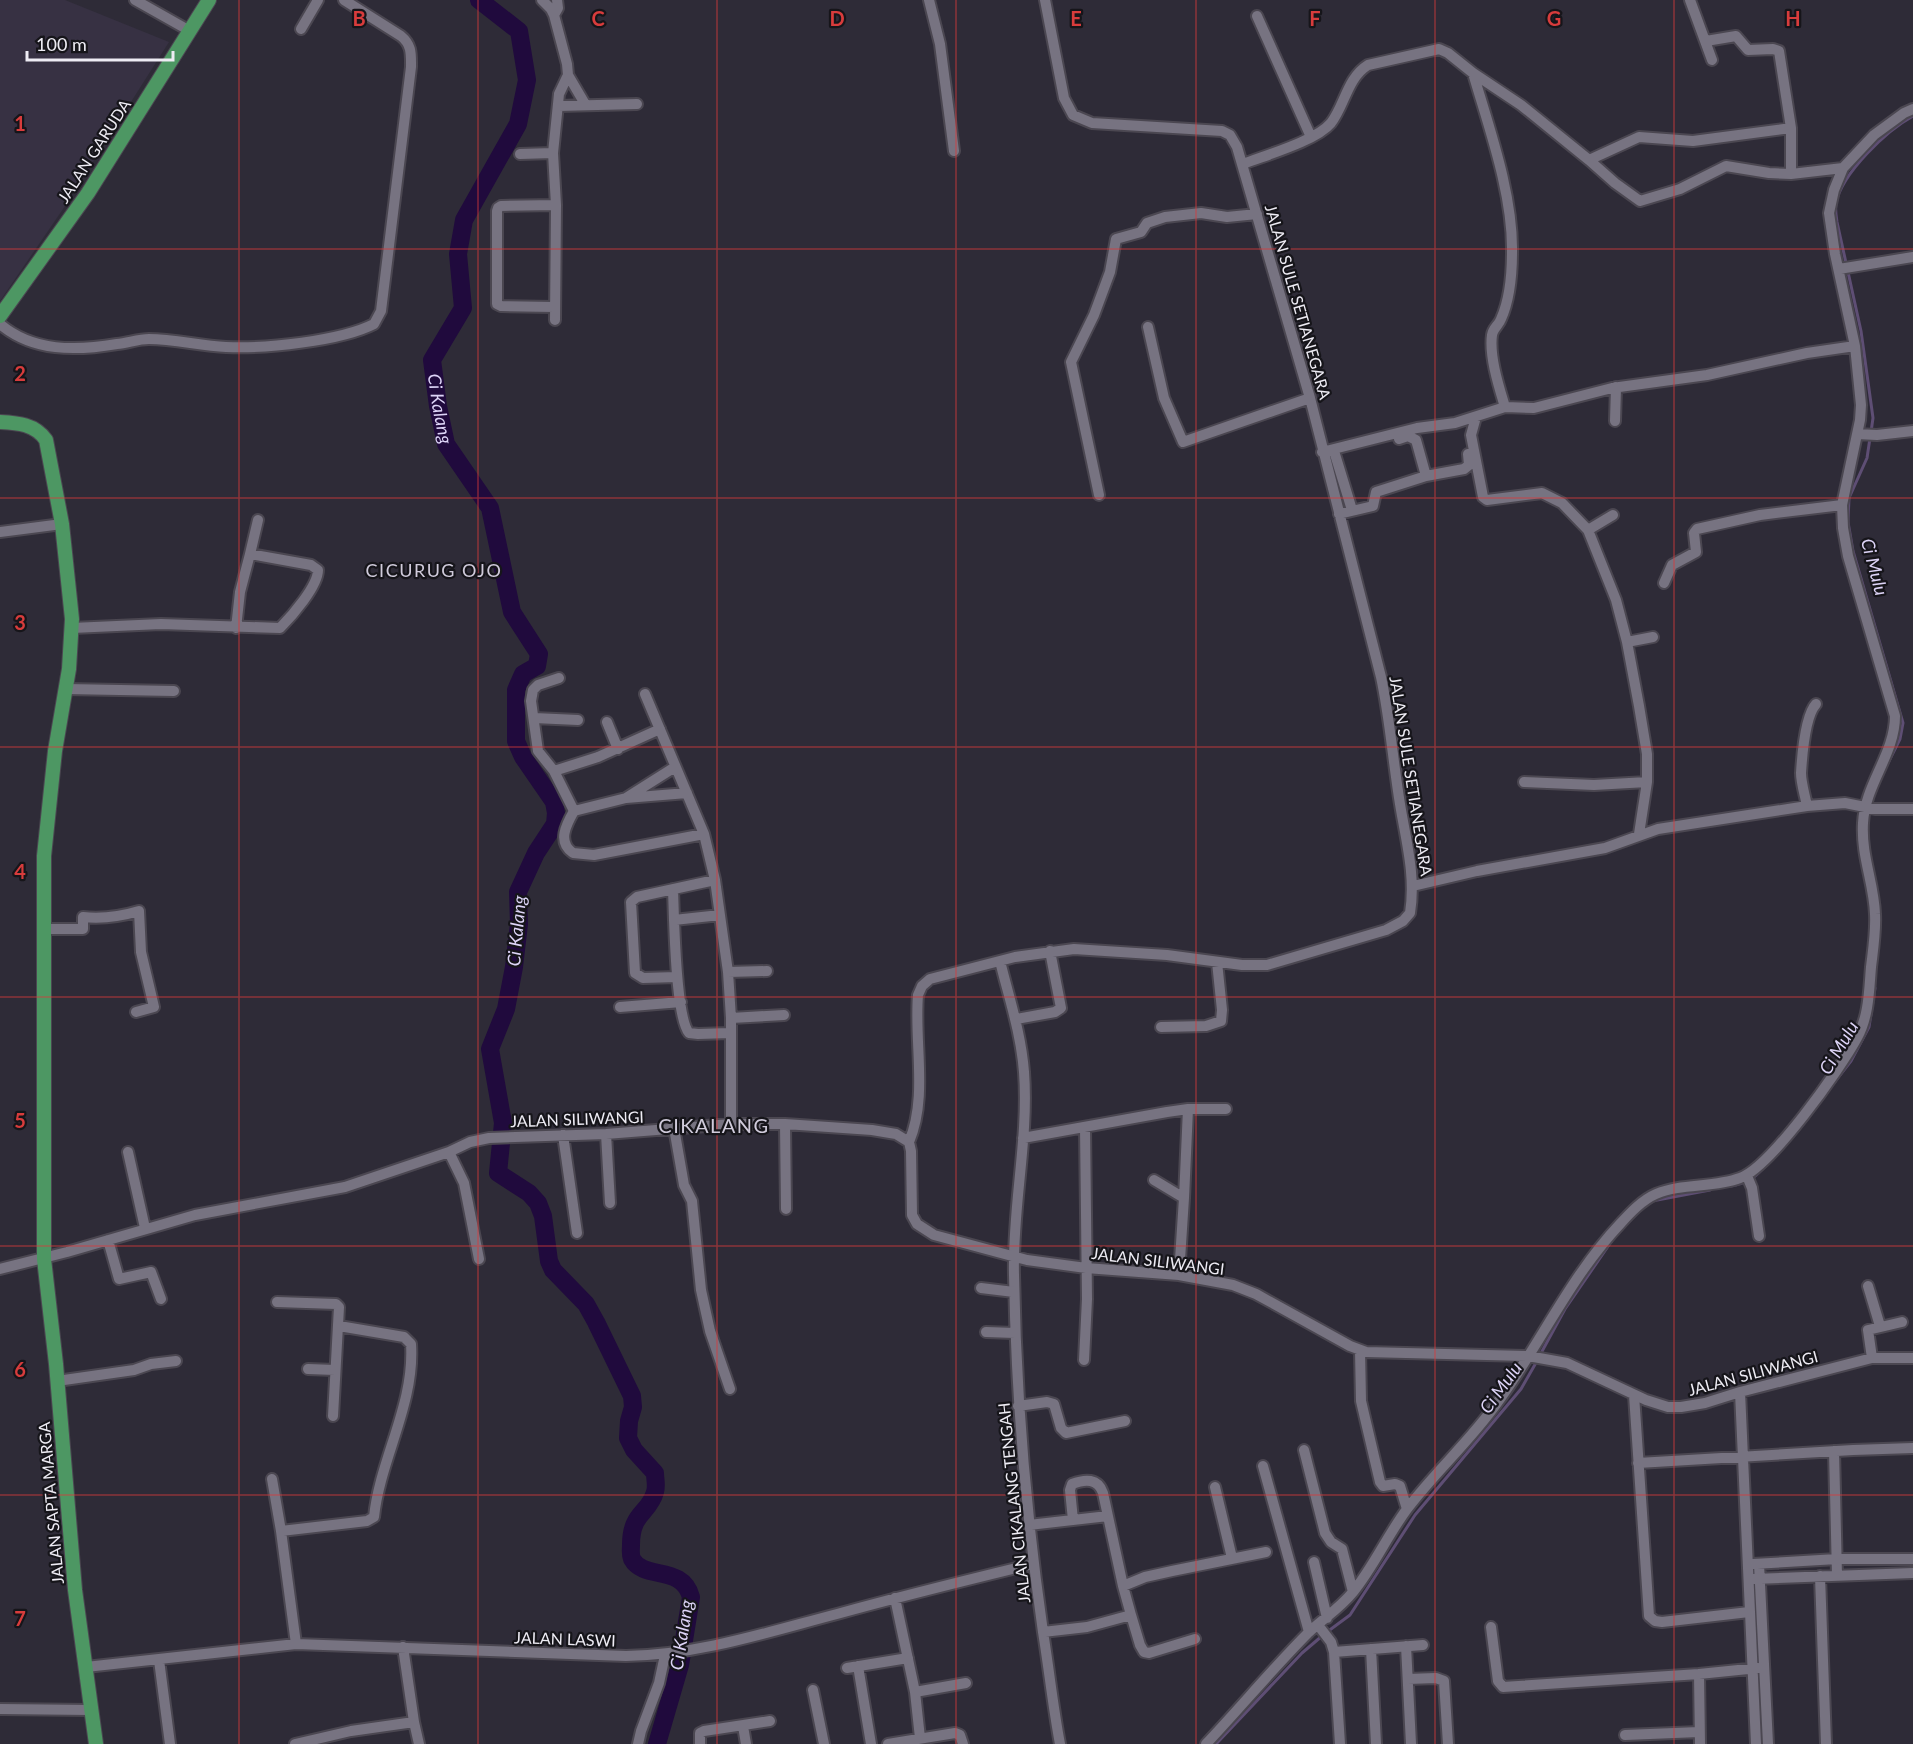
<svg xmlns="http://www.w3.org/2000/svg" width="1913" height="1744" font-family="Lato,sans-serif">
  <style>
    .built { fill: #373143 }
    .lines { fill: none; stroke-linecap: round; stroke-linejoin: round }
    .stream { stroke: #5e4e74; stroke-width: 3 }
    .river { stroke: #200a3d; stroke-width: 18 }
    .minor-casing { stroke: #4b4751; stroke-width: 14 }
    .major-casing { stroke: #4b4751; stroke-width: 16 }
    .minor { stroke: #777381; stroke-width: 10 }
    .major { stroke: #4d9763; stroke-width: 14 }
    .grid { fill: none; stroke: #d83c3c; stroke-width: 1.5; stroke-opacity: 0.55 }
    .labels { text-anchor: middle; stroke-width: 4.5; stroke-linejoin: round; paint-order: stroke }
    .street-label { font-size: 16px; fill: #eeecf4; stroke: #16151a }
    .water-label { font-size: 18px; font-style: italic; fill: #ddd4f7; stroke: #16151a }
    .neighbourhood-label { font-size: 18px; letter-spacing: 1.5px; fill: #d0cbdb; stroke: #16151a }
    .quarter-label { font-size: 20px; letter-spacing: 1.5px; fill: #d0cbdb; stroke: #16151a }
    .grid-label { font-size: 20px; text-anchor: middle; font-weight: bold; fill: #d83c3c; stroke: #16151a; stroke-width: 4.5; stroke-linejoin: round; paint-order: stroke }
  </style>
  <rect width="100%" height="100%" fill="#2e2b37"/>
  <path class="built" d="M0,0H65L169,42L63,209L0,301Z"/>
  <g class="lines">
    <path class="stream" d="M1871,432L1873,418L1861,331L1837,222C1836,216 1835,209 1836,203C1842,173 1887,130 1913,116
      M1870,438L1867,458L1849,498L1848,522L1853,551L1903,723L1900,739L1887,765
      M1833,1084L1851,1061L1869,1027L1875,988
      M1731,1186C1746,1183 1754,1179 1763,1168
      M1652,1201L1710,1190
      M1540,1355L1565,1309L1611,1242
      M1327,1632L1350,1615L1415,1515L1521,1389L1537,1361
      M1216,1744L1302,1653L1322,1636"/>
    <path class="river" id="s1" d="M479,0L519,31L527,80L518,124L464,220L458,254L463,308L432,360L438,406L446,444L490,508L512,612L539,654L537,666L523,674L516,690V741L523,757L554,802L556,813L555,824L536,853L518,892L519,924L514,967L506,1009L490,1049L503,1123L498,1173L529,1193L538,1203L543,1216L549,1261L553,1270L586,1304L596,1322L632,1396L633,1407L629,1421L628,1438L634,1450L655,1473C655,1479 657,1486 655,1492C649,1514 631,1512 631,1545C631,1550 630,1554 632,1559C644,1581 682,1564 691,1597L680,1665L657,1744"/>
    <g class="minor-casing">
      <path id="minor" d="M135,0L190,31
        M542,0L551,9L554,15L567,64L568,75L559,94L553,153L556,205L555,320
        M929,0L940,44L954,151
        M1690,0L1712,60
        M554,15L558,8L557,0
        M1257,16L1311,137
        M301,29L318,0
        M1706,41L1736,36L1748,50L1773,49L1779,51L1791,128V174
        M1473,73C1489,128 1513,194 1512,252C1512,274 1510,299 1501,319C1499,325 1493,328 1492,335C1489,356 1499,387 1505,407L1534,408L1612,388L1707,375L1807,353L1855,346
        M568,75L585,104
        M558,106L637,104
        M520,154L553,153
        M1589,160L1639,137L1693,141L1791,128
        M1243,164C1266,155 1316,141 1331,123C1345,105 1347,78 1368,65L1439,49L1448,53L1473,73L1521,105L1589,160L1615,183L1640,201L1680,189L1726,166L1769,173L1791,174L1843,168
        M1839,269L1913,257
        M554,307L501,306L497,304V211L498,208L501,206L556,205
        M0,324C33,352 76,351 117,344C128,343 138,339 149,339C175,339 200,346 226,347C264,349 341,341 374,324L381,311L411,67C411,54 412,45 401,36L344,0
        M1148,327L1164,398L1183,442L1310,398
        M1476,417L1471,435L1483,497L1487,500L1542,493L1562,503L1588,530L1616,600L1627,642L1639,706L1647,754V782L1639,834
        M1615,421L1616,387
        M1857,434L1877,435L1913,431
        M1399,439L1408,436L1416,440L1426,476
        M1334,451L1352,510
        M1322,452L1417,428L1455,423L1505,407
        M1099,495L1071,362L1094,315L1110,272L1116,239L1141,232L1147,223L1165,217L1201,213L1227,217L1257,214
        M1339,514L1373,506L1376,492L1426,476L1464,469L1469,465L1468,454
        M1588,530L1613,515
        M0,532L62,524
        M1664,583L1672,565L1696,552L1694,533L1697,529L1760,515L1842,505
        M72,628L161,624L280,628C292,616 318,586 318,570L311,565L250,554L258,520
        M236,628L240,592L250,554
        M1627,642L1653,637
        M66,689L174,691
        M645,694L704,834L715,880L728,972L731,1018V1124
        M534,718L578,720
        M607,722L618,749
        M660,729L598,757L554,771L574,811C566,825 557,842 573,853L594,855L704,834
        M554,771L538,751L531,701L533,690L538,685L559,678
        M1524,782L1594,785L1647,782
        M626,798L675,767
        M1807,806C1805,795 1801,783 1801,773C1802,757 1805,716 1816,704
        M574,811L626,798L687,793
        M1413,886L1477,871L1605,848L1658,829L1807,806L1845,803L1875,809H1913
        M673,889L674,920
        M720,915L674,920C675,942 677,1018 689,1033L698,1034L730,1033
        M44,929H83V917C103,919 119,917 139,911L141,952L154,1007L136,1012
        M1000,961C1009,998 1021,1033 1024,1072C1029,1139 1012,1208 1014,1275C1016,1395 1026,1514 1043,1632C1049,1669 1053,1707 1060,1744
        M728,972L767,971
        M677,977L643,978L635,973L631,902L637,897L715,880
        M620,1007L681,1002
        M731,1018L784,1015
        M1016,1019L1055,1012L1061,1008L1050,951
        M1161,1027L1206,1026L1221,1021L1222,1010L1217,962
        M785,1124L786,1209
        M674,1128L684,1185L692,1201L701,1290L710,1331L730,1389
        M606,1134L610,1203
        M563,1135L577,1233
        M1023,1138L1167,1112L1188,1109H1226
        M909,1142C928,1097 914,1043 918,995L922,986L930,979L1015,957L1074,949L1167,955L1242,965H1267L1386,930L1403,921L1410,913C1416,876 1406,841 1400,804C1393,762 1390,719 1381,677L1310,398L1237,147L1230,135L1222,131L1092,123L1073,115L1064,98L1045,0
        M128,1152L145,1228
        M449,1152L464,1183L479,1259
        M1747,1176L1752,1188L1759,1236
        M1154,1180L1184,1198L1179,1275
        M1184,1198L1188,1109
        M108,1240L119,1279L151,1272L161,1299
        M0,1269L67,1252L195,1215L345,1187L449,1152L470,1142L489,1138L606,1134L731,1124H785L872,1130L896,1134L909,1142L911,1151L912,1215L917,1224L934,1235L1027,1260L1086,1268L1179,1275L1233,1285L1256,1294L1350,1346L1366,1352L1528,1356L1567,1363L1646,1400L1668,1407H1681L1705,1403L1740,1392L1872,1358H1913
        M1868,1286L1880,1326
        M981,1288L1014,1292
        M277,1302L336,1304L339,1307L333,1416
        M986,1332L1015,1333
        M1360,1350L1361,1401L1380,1482L1383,1486L1395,1484L1400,1486L1407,1509
        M1872,1358L1868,1330L1902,1322
        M1084,1360L1087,1299L1085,1127
        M308,1369L335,1370
        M57,1381L134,1370L151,1364L176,1361
        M1740,1392L1756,1744
        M1634,1395L1649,1616L1655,1621L1662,1622L1749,1612
        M1018,1406L1047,1402L1054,1404L1061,1428L1066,1433L1125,1421
        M1304,1450L1325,1533L1331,1542L1342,1549L1353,1592
        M1834,1451L1837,1575
        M1638,1463L1853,1450L1913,1448
        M1263,1466L1309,1632
        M272,1479L281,1531L296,1644
        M1215,1487L1232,1558
        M1073,1520L1070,1490L1072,1484C1085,1479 1098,1478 1103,1493L1123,1586
        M1029,1525L1108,1516
        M281,1531L367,1521L374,1517C380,1459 415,1404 411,1344L404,1337L339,1326
        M1314,1562L1327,1618
        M1753,1564L1837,1559H1913
        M1759,1564L1768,1744
        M1820,1576L1826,1744
        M1754,1579L1913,1573
        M895,1598L915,1692L920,1738
        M1131,1615L1140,1645L1144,1652L1149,1653L1195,1639
        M1318,1625L1331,1642L1334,1652L1423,1645
        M1491,1627L1498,1681L1503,1687L1699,1674
        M1043,1632L1087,1627L1131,1615L1123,1586L1145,1577L1172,1571L1266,1552
        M1406,1646L1411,1744
        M403,1647L414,1722L419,1744
        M1371,1649L1376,1744
        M1334,1652L1340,1744
        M159,1660L170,1744
        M858,1666L871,1744
        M86,1667L296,1644L626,1656C698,1655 768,1632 837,1614C902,1596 967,1580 1033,1564
        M847,1668L908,1658
        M1408,1679L1436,1678L1444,1681L1448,1744
        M813,1690L824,1744
        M915,1692L966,1683
        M0,1709L91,1710
        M743,1726L746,1744
        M1625,1735L1699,1732
        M295,1744L351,1731L414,1722
        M638,1744L641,1731L659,1683L665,1655
        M700,1744V1733L704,1731L770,1721
        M888,1744L955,1733L960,1735L963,1744
        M1206,1744C1241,1707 1273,1668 1309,1632C1324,1618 1340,1608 1353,1592C1374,1566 1387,1536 1407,1509C1435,1472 1470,1441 1497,1403C1540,1345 1570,1277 1620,1224C1630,1213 1642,1200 1656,1194C1682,1183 1713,1188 1740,1178C1770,1168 1841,1068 1857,1038C1869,1016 1869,991 1871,967C1873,950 1876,932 1875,914C1874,883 1861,856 1863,823C1865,784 1895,754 1895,716L1848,556L1843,528L1842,505L1860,420L1861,405L1855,346L1835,254L1829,213L1834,190L1843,168L1874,135L1904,113L1913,109
        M1700,1744L1699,1674L1758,1668"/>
    </g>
    <g class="major-casing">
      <path id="major" d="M0,316L88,193L209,0
        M0,422C18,423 35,424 46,440L62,524L72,619L69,669L55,751L44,856V1259L56,1364L75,1590L96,1744"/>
    </g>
    <use href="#minor" class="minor"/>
    <use href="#major" class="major"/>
  </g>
  <path class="grid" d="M239,0V1744M478,0V1744M717,0V1744M956,0V1744M1196,0V1744M1435,0V1744M1674,0V1744M0,249H1913M0,498H1913M0,747H1913M0,997H1913M0,1246H1913M0,1495H1913"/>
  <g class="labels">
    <g class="street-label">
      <text transform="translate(94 151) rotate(-57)" y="6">JALAN GARUDA</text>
      <text transform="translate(1298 302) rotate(74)" y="6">JALAN SULE SETIANEGARA</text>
      <text transform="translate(1411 776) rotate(81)" y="6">JALAN SULE SETIANEGARA</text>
      <text transform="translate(577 1119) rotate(-2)" y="6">JALAN SILIWANGI</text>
      <text transform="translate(1158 1261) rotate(7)" y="6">JALAN SILIWANGI</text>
      <text transform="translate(1753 1373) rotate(-15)" y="6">JALAN SILIWANGI</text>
      <text transform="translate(51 1503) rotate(-95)" y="6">JALAN SAPTA MARGA</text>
      <text transform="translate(1014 1503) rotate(-96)" y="6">JALAN CIKALANG TENGAH</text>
      <text transform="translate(565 1639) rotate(2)" y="6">JALAN LASWI</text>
    </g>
    <g class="water-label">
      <text dy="6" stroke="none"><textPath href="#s1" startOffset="454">Ci Kalang</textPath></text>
      <text transform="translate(1874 567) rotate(75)" y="6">Ci Mulu</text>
      <text transform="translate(517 931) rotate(-85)" y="6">Ci Kalang</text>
      <text transform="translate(1839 1048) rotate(-59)" y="6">Ci Mulu</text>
      <text transform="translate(1501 1388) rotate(-54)" y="6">Ci Mulu</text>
      <text transform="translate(682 1635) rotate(-81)" y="6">Ci Kalang</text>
    </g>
    <g class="neighbourhood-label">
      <text x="434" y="577">CICURUG OJO</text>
    </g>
    <g class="quarter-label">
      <text x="714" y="1133">CIKALANG</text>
    </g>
  </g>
  <g class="grid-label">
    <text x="359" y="26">B</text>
    <text x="598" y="26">C</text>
    <text x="837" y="26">D</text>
    <text x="1076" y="26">E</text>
    <text x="1315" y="26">F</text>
    <text x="1554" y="26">G</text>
    <text x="1793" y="26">H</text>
    <text x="20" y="131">1</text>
    <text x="20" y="381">2</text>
    <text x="20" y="630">3</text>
    <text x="20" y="879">4</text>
    <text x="20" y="1128">5</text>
    <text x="20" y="1377">6</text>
    <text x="20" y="1626">7</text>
  </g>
  <path d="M27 51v9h146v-9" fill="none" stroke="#eeecf4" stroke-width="3"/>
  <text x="36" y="51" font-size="18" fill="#eeecf4" stroke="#16151a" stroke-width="4.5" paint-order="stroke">100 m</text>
</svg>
